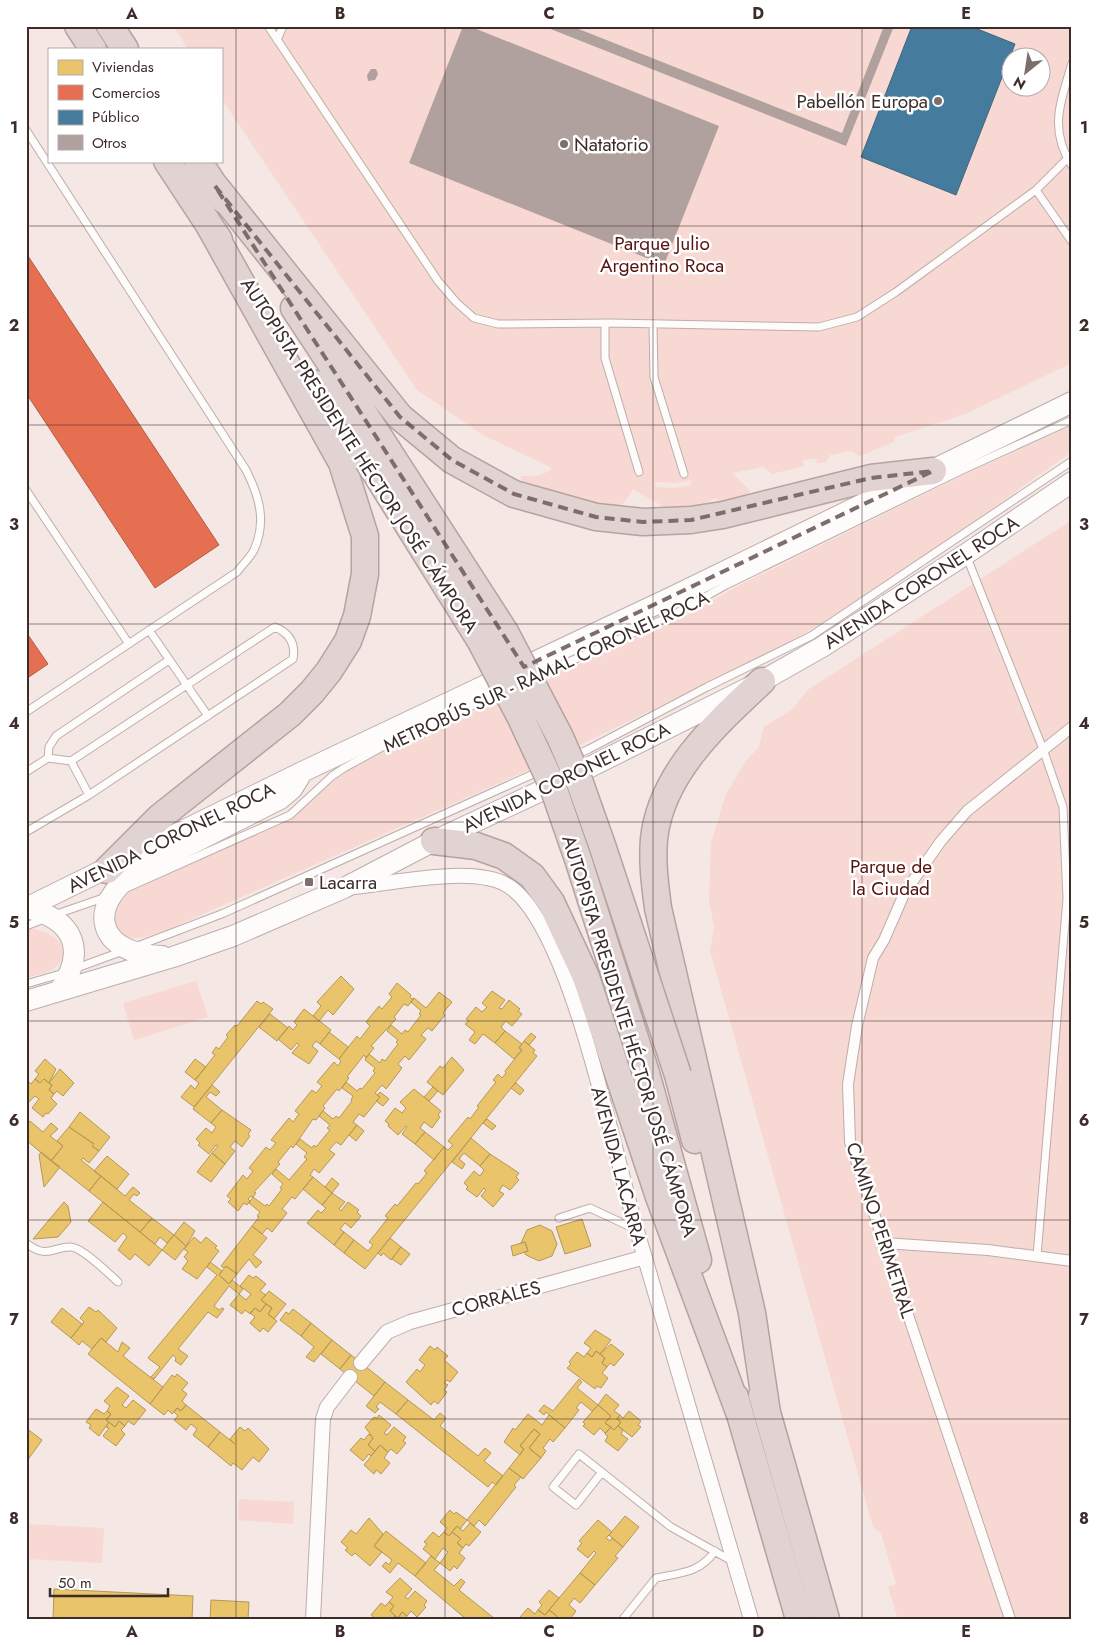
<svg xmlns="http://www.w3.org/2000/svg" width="1098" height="1645" font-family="Jost,sans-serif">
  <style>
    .green { fill: #f8d8d2; fill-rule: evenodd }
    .homes { fill: #e9c46a; stroke: #b59757 }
    .shops { fill: #e76f51; stroke: #b45b46 }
    .public { fill: #457b9d; stroke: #42647b }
    .building { fill: #b1a19e }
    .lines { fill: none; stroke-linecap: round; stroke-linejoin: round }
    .service-casing { stroke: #bbaeac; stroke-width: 9 }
    .pedestrian-casing { stroke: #bbaeac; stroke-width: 12 }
    .minor-casing { stroke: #bbaeac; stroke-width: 16 }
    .secondary-casing { stroke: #bbaeac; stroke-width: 22 }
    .motorway-casing { stroke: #b6a29f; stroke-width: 29 }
    .service { stroke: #fefbfb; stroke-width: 7 }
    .pedestrian { stroke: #fefbfb; stroke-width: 10 }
    .minor { stroke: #fefbfb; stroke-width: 14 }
    .secondary { stroke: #fefbfb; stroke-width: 20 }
    .motorway { stroke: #e1d3d1; stroke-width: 26 }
    .motorway-bridge-casing { stroke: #b6a29f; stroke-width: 29; stroke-linecap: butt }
    .motorway-bridge { stroke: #e1d3d1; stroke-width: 26 }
    .marked { fill: none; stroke: #7d6e6c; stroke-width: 4; stroke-dasharray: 10 6; stroke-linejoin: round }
    .grid { fill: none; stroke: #3c2d2b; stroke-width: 1; stroke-opacity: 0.55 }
    .poi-dot { fill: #7d6e6c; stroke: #fff; stroke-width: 2 }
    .labels { text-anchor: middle; stroke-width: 5; stroke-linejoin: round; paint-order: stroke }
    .poi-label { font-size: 19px; fill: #3c2d2b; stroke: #fff; text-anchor: start }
    .park-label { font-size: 19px; fill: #56120f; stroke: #fff }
    .street-label { font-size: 19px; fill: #3c2d2b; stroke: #fff }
    .neatline { fill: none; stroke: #3c2d2b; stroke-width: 2 }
    .grid-label { font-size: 16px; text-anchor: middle; font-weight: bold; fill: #3c2d2b }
  </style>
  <rect width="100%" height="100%" fill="#f5e7e4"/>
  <path class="green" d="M173,26H1072V363L965,414L895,437L894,442L860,456L851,451L830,455L826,462L816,463L817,458L803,460L804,466L772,474L763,467L732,473L750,490L746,502L727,508L716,498L706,503L696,514L678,515L633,489L625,502L610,511L526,490L520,476C530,476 544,477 552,468L483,435L417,390L221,98V49H188ZM1010,58H1040V88H1010ZM691,480L690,485L675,488L657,487L654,482L677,483Z
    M1072,425V452C974,520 878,593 774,651L524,772L167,930C149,936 135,942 116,935L109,899L300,805L346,772L403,742L684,617L736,587L957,478Z
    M1072,520V1619H898L888,1587L896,1584L881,1533L873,1527L710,951L714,927L709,900L711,843L726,794L746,761L759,747L764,727L791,710L809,689Z
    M30,928C51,932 80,948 53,969C46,974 34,975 26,978V930Z
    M196,981L208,1017L134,1040L123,1003Z
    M239,1499L294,1502L293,1524L238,1520Z
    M26,1524L104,1528L102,1563L26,1559Z"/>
  <path class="homes" d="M341,976L354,989L333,1015L328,1010L319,1021L313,1016L321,1006L317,1002Z
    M397,983L411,995L410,997L412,999L414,998L408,1006L404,1004L394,1017L396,1019L371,1046L374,1048L369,1054L366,1058L364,1055L347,1077L349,1078L346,1082L339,1091L337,1089L323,1106L325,1108L316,1120L313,1119L293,1148L291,1146L278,1162L280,1164L254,1192L256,1193L253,1197L251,1196L248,1199L250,1201L247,1205L244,1203L238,1211L228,1202L231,1199L227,1196L243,1175L247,1179L253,1171L249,1168L266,1147L270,1150L276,1143L271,1140L289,1118L293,1122L299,1114L295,1111L312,1090L316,1093L322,1086L317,1082L334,1062L338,1066L341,1061L339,1059L357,1036L360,1039L370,1026L366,1022L379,1006L382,1009L392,997L389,994Z
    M492,991L505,1000L499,1008L502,1009L509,1000L520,1009L518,1011L522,1014L512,1026L506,1021L501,1027L505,1031L495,1043L483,1034L475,1044L469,1040L475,1032L465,1024L469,1021L466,1019L476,1007L482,1012L487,1007L482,1003Z
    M439,992L452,1002L443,1013L445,1015L432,1031L428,1028L421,1035L426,1039L409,1060L405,1056L398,1064L402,1068L386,1089L382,1085L375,1093L380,1097L364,1117L359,1114L353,1122L357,1125L341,1145L336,1142L329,1150L335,1154L319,1173L314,1169L310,1175L313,1177L295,1199L292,1197L282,1209L287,1213L272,1232L267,1228L262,1234L252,1226L259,1217L257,1216L260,1212L249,1203L253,1197L265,1206L267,1204L269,1206L282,1189L280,1188L283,1184L272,1174L276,1169L289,1180L307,1159L304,1157L307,1153L296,1144L300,1139L312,1148L314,1145L316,1147L330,1130L327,1128L330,1125L319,1116L323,1111L333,1119L336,1116L339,1118L352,1101L351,1100L353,1096L342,1088L346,1082L357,1091L360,1088L362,1089L375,1073L373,1071L375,1068L365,1060L366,1058L369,1054L380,1063L382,1059L385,1061L398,1044L396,1042L398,1040L387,1031L391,1025L402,1034L405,1030L408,1032L421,1015L419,1014L421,1011L411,1002L414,998L426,1008Z
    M257,1001L261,1004L263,1002L273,1009L194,1107L181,1097L191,1085L195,1089L199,1083L195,1080L215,1055L212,1053L216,1047L219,1049L228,1037L226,1035L235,1025L237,1026Z
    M304,1009L331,1030L320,1044L316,1041L312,1046L318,1051L309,1064L292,1053L299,1045L297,1043L291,1050L278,1039L289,1026L293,1030L297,1025L294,1022Z
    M270,1014L288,1028L277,1041L259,1027Z
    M505,1031L522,1044L519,1048L522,1050L514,1059L495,1043Z
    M329,1032L348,1047L339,1059L320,1044Z
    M531,1033L536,1037L529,1045L524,1041Z
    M524,1041L535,1050L533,1053L537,1056L365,1269L344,1253L354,1240L368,1251L373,1245L369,1242L388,1218L385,1216L395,1204L397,1206L416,1183L418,1184L427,1173L424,1171L444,1147L448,1150L453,1145L448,1141L468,1117L470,1119L479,1107L477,1106L496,1082L493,1080L498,1074L502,1078L506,1073L505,1071L522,1050L519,1048Z
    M452,1057L464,1070L443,1095L427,1082L440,1066L443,1068Z
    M45,1059L56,1069L49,1083L44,1079L40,1083L35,1079L39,1074L35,1071Z
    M195,1059L206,1067L195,1080L185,1072Z
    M60,1069L74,1083L63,1096L57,1091L54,1094L49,1090L52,1085L49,1083Z
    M26,1079L31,1084L35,1079L40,1083L44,1079L52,1085L49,1090L54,1094L51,1098L57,1104L48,1114L46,1113L43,1117L32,1108L39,1099L35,1096L26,1105Z
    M516,1083L524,1090L520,1095L511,1088Z
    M212,1085L220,1092L216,1096L210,1092L206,1097L222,1110L211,1123L193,1109Z
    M433,1087L438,1091L429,1101L424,1097Z
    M414,1089L441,1111L438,1115L440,1117L432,1128L424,1122L420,1128L425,1132L415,1144L402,1134L407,1127L406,1126L398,1135L388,1126L389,1124L385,1121L395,1108L402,1113L406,1108L400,1102Z
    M380,1092L389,1099L383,1106L376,1101L380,1097L377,1095Z
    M222,1110L251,1130L248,1134L250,1136L242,1147L235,1141L230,1147L235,1151L225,1164L212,1153L218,1146L216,1145L209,1154L198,1145L200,1143L196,1139L206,1128L212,1133L216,1127L211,1123Z
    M80,1112L110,1137L99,1151L92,1146L94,1144L69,1127Z
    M487,1119L496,1126L492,1130L483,1123Z
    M30,1121L43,1132L51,1123L58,1129L50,1136L63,1146L51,1161L26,1140V1126Z
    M357,1125L364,1131L356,1141L349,1135Z
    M69,1127L94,1144L92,1146L99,1151L89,1163L83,1158L81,1160L101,1176L89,1191L51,1161L63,1146L57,1141Z
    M425,1132L444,1147L434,1160L415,1144Z
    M471,1138L490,1154L480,1166L464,1153L459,1159L465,1164L462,1169L452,1162Z
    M41,1152L60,1167L44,1187L39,1155Z
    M212,1153L225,1164L211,1182L197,1172Z
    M490,1154L519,1173L516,1177L519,1180L510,1190L503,1185L499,1191L504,1194L493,1207L481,1196L486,1190L484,1188L477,1197L466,1189L468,1187L464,1183L474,1171L480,1176L484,1170L480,1166Z
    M107,1156L129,1174L117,1189L94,1171Z
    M101,1176L125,1196L133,1187L140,1193L137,1196L134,1194L129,1200L152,1218L140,1232L89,1191Z
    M313,1177L332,1193L322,1205L303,1189Z
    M332,1178L339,1184L332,1193L325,1187Z
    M332,1193L345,1202L339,1209L341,1211L348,1202L359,1210L357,1212L361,1216L351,1228L345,1223L340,1229L344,1232L334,1245L307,1223L318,1210L321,1213L326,1208L322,1205Z
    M64,1202L68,1206L71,1222L58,1237L33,1239Z
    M103,1202L162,1250L149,1266L135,1254L130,1260L118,1250L127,1237L123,1233L115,1242L88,1221Z
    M152,1218L174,1235L167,1243L160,1237L155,1244L140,1232Z
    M582,1219L591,1246L565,1254L556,1227Z
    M184,1222L195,1231L186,1246L174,1235Z
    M540,1225L552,1231L557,1244L552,1256L539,1261L526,1255L524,1252L528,1251L525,1242L521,1243L527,1230Z
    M252,1226L267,1238L253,1255L262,1262L256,1268L249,1259L237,1274L226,1266L224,1268L221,1266Z
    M344,1232L354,1240L344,1253L334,1245Z
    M174,1235L186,1246L175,1260L162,1250Z
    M194,1237L201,1243L206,1237L217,1246L215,1248L219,1251L197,1279L182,1269L188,1261L184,1257L188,1252L184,1249Z
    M390,1238L401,1247L391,1260L383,1253L381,1256L378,1253Z
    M525,1242L528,1251L513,1256L511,1246Z
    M401,1247L410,1254L401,1265L392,1259Z
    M210,1262L222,1271L219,1275L229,1284L232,1280L243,1289L239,1294L229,1286L214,1306L219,1310L222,1308L224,1309L217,1318L208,1312L178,1349L188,1356L181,1365L175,1361L176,1358L173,1355L154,1379L151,1377L160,1367L148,1358L217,1275L207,1267Z
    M226,1266L237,1274L229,1284L219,1275Z
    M249,1275L253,1278L256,1276L266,1284L260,1291L266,1295L261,1300L266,1304L260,1312L255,1308L250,1314L245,1310L242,1314L230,1305L239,1294L246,1300L251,1294L240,1286Z
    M269,1291L286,1304L274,1319L268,1314L272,1308L261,1300Z
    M266,1304L272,1308L268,1314L277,1321L268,1332L263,1328L260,1332L250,1323L255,1317L250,1313L255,1308L260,1312Z
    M89,1307L96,1312L98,1310L117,1328L106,1342L101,1338L92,1349L82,1341L79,1345L71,1338L84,1322L80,1318Z
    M62,1308L82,1324L71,1338L51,1322Z
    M293,1309L311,1323L301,1336L280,1320L286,1312L289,1314Z
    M311,1323L332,1340L314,1362L306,1357L314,1347L301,1336Z
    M595,1330L611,1340L600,1354L596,1351L592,1357L587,1353L591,1348L584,1343Z
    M101,1338L118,1352L122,1342L130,1348L123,1356L163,1387L150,1404L88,1354Z
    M332,1340L351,1355L340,1369L321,1354Z
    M611,1344L624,1354L614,1366L610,1363L607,1367L602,1363L605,1358L600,1354Z
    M430,1346L435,1350L437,1347L448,1356L444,1360L458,1372L450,1382L447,1380L444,1383L448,1385L444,1390L447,1392L438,1404L434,1401L431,1405L406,1382L417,1369L420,1372L425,1365L419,1360Z
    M596,1351L605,1358L602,1363L607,1367L602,1373L608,1378L601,1388L597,1386L595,1389L567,1368L571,1364L569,1362L577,1352L584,1357L587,1353L592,1357Z
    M351,1355L385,1382L374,1396L340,1369Z
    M177,1374L188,1383L182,1390L187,1394L182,1401L186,1405L181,1411L177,1408L172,1414L168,1410L164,1415L150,1404L172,1375L175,1377Z
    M579,1379L582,1382L577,1388L598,1405L592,1411L581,1402L576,1408L579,1410L565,1428L546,1412L544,1415L539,1411L544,1405L553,1411Z
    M385,1382L408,1400L396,1414L380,1402L376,1407L379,1409L375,1413L366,1406Z
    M117,1387L129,1396L122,1405L126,1408L133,1400L146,1410L134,1425L128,1421L125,1426L119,1421L115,1427L106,1420L111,1414L107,1411L110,1406L104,1401Z
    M606,1394L619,1405L614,1411L620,1415L617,1419L621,1422L614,1430L605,1423L611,1416L598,1405Z
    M408,1400L434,1420L440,1413L446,1418L440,1426L478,1456L485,1448L491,1453L484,1461L503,1476L496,1485L492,1482L488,1487L396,1414Z
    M186,1405L220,1432L208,1447L193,1435L197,1429L191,1424L186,1430L174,1420L178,1416L174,1412L177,1408L181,1411Z
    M598,1405L611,1416L605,1423L611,1427L605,1433L600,1428L594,1435L583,1426L585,1424L583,1422Z
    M96,1409L104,1414L107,1411L111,1414L106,1420L109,1422L99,1436L89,1428L91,1425L86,1422Z
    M629,1411L641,1421L638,1425L641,1427L632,1437L618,1426L621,1422L617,1419L620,1415L623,1418Z
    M528,1414L542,1425L549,1415L565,1428L553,1442L550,1439L543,1448L546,1451L541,1458L529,1448L540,1434L534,1429L520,1446L524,1449L520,1455L504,1442L513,1428L515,1430Z
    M379,1415L391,1425L384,1433L387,1435L394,1427L406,1437L403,1441L406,1443L397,1454L391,1449L388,1452L380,1445L375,1451L368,1445L373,1438L365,1427L374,1417L377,1418Z
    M119,1421L125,1426L121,1430L125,1434L116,1446L103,1436L109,1428L106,1427L109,1422L115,1427Z
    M618,1426L623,1430L621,1434L628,1439L618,1451L605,1441L608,1436L605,1434L611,1427L614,1430Z
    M240,1427L245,1431L248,1428L269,1449L259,1462L253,1457L242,1470L233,1463L231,1466L208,1447L220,1432L235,1444L230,1439Z
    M26,1428L42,1440L27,1461L26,1460Z
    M534,1429L540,1434L529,1448L541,1458L523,1479L509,1468L524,1449L520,1446Z
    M369,1434L373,1438L368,1445L375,1451L371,1456L369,1454L363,1461L350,1450L361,1438L364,1440Z
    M380,1445L388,1452L384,1458L390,1463L381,1474L376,1470L374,1474L364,1465Z
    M509,1468L521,1477L514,1485L516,1487L485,1526L479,1520L474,1526L467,1520Z
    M450,1510L454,1514L456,1512L467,1520L460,1529L457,1526L449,1536L444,1532L447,1528L440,1522Z
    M625,1516L639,1527L623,1547L609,1535Z
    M369,1518L383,1534L374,1546L382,1552L370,1566L355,1553L352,1556L345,1550L348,1548L341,1542L351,1530L356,1534Z
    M598,1520L612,1532L606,1538L610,1541L612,1538L623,1547L615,1556L618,1558L595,1585L580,1573L596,1553L594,1551L588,1558L577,1549L582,1543L579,1541Z
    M470,1523L481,1532L469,1546L466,1544L463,1548L457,1543L461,1539L452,1532L457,1526L463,1531Z
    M386,1531L426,1563L415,1576L398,1563L390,1573L382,1566L386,1562L389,1565L392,1560L374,1546Z
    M433,1532L439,1537L444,1532L449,1536L452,1532L461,1539L457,1543L463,1548L459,1553L465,1558L457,1569L454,1566L450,1571L440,1563L448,1552L443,1548L435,1559L423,1549L427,1544L424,1542Z
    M431,1556L440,1563L434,1570L454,1586L461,1579L465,1582L459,1590L495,1619H466L415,1576Z
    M580,1573L595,1585L580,1603L574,1598L569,1605L576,1611L570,1619H555L557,1616L549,1610Z
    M400,1578L412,1589L405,1597L408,1599L415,1591L427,1601L424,1605L426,1607L417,1617L411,1611L407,1616L402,1612L398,1618L390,1611L394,1606L389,1602L393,1597L386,1592Z
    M54,1589L193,1596L192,1619H53Z
    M549,1590L559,1598L545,1615L538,1610L542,1605L539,1602Z
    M211,1600L249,1602L248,1619H210Z
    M389,1602L394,1606L390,1611L395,1616L393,1619H376L371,1615L381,1603L385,1606Z
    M528,1608L535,1614L538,1610L545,1615L549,1610L557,1616L555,1619H521L520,1617Z
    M402,1612L407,1616L405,1619H393L395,1616L398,1618Z"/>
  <path class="shops" d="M26,253L219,545L155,588L26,393Z
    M26,632L48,664L26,679Z"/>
  <path class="public" d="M912,26H970L1015,44L956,195L861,157Z"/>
  <path class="building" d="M463,26H469L719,126L664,265L409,163Z
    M543,26H571L842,133L884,26H894L846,146Z
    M371,69H376L378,74L375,80L368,81L367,75Z"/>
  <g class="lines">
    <g class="service-casing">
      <path id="service" d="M268,26L438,281L456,302L474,318L498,324L612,323L819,327L857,317L896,292L1036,190L1072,154
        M277,40L283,26
        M1072,63C1061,102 1048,128 1072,166
        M26,130L246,470C259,496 267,521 254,550C250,558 242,565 237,572L26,712
        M1036,190L1072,242
        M605,323V358L639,472
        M653,324L654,377L684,474
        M26,490L129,644
        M966,555L1043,749L1063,807L1067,899L1037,1256
        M149,630L208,716
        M533,678L673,615L726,585L960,471L1072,420
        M48,758L49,747L56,736L169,660
        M71,761L89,795
        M26,772L48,758L71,761L275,627C289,633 296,643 293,659L89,795L26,832
        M129,887L290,815L332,776L344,768L397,739L503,692
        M54,915L106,897
        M26,926L44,919
        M135,947L224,913L589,749L707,687L811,636L1072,461
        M74,969L123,951
        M26,984L64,973
        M559,1218L590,1208L635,1229
        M26,1243C47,1260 54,1246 71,1247C83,1248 108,1273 118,1282
        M602,1472L576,1505L553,1487L579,1454L671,1527L732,1561
        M623,1619L656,1578C680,1573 700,1573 715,1551"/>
    </g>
    <g class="pedestrian-casing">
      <path id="pedestrian" d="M884,1243L988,1250L1072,1261
        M1010,1619L850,1142L848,1084L857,1026L873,958L884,940L905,892L941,841L967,811L1072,727"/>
    </g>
    <g class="minor-casing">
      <path id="minor" d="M354,887C394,883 478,864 510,887C572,930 614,1155 637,1231C675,1360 714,1489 751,1619
        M361,1363L387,1332L410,1322L645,1257
        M313,1619L323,1419L327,1407L350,1377"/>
    </g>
    <g class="secondary-casing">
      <path id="secondary" d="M26,908L302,772L674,596L1072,402
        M27,908C75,920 87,951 59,991
        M162,956C97,955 84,905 138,871L280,799L292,789L299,778
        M26,1001L173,957L233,936L344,888L434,841L560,782L762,681L822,647L966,554L1072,482"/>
    </g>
    <g class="motorway-casing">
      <path id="motorway" d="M78,26L93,49
        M110,26L125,49
        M167,161L219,240
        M198,161L224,200
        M215,186L400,417L452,460L514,494L596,517L643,522L691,520L723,515L871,478L933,471
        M294,308L387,449
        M316,384L368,461
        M762,681C717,723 661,773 654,839C652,863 655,885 658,908L752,1313L767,1413
        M434,841L476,846L504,856L532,876L551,902L586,977L659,1197L739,1412
        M107,870L160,817L290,714L312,692L329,671L348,641L357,616L365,574V536L342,463L209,225
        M646,1073L698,1260
        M678,1075L695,1140
        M762,1395L826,1619
        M735,1397L799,1619"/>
    </g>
    <use href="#service" class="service"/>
    <use href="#pedestrian" class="pedestrian"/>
    <use href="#minor" class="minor"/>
    <use href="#secondary" class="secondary"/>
    <use href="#motorway" class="motorway"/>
    <g class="motorway-bridge-casing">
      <path id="motorway-bridge" d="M387,449L505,632L560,737L580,783L602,845L678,1075
        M368,461L480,640L521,718L553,787L579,862L646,1073"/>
    </g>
    <use href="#motorway-bridge" class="motorway-bridge"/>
  </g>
  <path class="marked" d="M215,186L400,417L452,460L514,494L596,517L643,522L691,520L871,478L933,471L524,667Z"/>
  <path class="grid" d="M236,26V1619M445,26V1619M653,26V1619M862,26V1619M26,226H1072M26,425H1072M26,624H1072M26,822H1072M26,1021H1072M26,1220H1072M26,1419H1072"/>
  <g class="poi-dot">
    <circle cx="938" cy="101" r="5"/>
    <circle cx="564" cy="144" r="5"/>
    <rect x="304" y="877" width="10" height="10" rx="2.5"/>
  </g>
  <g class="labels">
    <g class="poi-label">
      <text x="928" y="108" text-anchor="end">Pabellón Europa</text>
      <text x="574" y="151">Natatorio</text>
      <text x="319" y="889">Lacarra</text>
    </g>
    <g class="park-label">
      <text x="662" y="250">Parque Julio<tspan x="662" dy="22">Argentino Roca</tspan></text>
      <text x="891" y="873">Parque de<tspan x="891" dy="22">la Ciudad</tspan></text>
    </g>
    <g class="street-label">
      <text transform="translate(360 455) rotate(57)" y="7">AUTOPISTA PRESIDENTE HÉCTOR JOSÉ CÁMPORA</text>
      <text transform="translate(921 582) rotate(-33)" y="7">AVENIDA CORONEL ROCA</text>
      <text transform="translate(546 671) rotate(-25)" y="7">METROBÚS SUR - RAMAL CORONEL ROCA</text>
      <text transform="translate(566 777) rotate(-26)" y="7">AVENIDA CORONEL ROCA</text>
      <text transform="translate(171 837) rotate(-26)" y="7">AVENIDA CORONEL ROCA</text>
      <text transform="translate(630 1036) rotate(73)" y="7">AUTOPISTA PRESIDENTE HÉCTOR JOSÉ CÁMPORA</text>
      <text transform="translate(619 1166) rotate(75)" y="7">AVENIDA LACARRA</text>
      <text transform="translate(881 1230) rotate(72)" y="7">CAMINO PERIMETRAL</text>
      <text transform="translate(496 1298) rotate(-15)" y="7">CORRALES</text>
    </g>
  </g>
  <rect width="1098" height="1645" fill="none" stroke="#ffffff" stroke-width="55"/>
  <rect x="48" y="48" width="175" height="115" fill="#ffffff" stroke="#b1abaa"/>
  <rect x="58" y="60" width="25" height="15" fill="#e9c46a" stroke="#b1abaa"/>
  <text x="92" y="72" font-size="15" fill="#3c2d2b">Viviendas</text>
  <rect x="58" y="85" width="25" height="15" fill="#e76f51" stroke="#b1abaa"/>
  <text x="92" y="98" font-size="15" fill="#3c2d2b">Comercios</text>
  <rect x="58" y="110" width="25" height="15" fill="#457b9d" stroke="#b1abaa"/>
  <text x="92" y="122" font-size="15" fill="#3c2d2b">Público</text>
  <rect x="58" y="135" width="25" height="15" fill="#b1a19e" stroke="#b1abaa"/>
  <text x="92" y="148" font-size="15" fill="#3c2d2b">Otros</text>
  <g transform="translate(1026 72) rotate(210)"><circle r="24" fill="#ffffff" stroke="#b1abaa"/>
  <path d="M0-4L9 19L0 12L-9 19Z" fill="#7d6e6c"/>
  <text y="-8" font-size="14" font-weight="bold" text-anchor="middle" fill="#3c2d2b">N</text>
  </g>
  <path d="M50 1588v8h118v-8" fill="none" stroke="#3c2d2b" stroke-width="2.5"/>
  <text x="58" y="1588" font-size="15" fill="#3c2d2b" stroke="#ffffff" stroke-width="4" paint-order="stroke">50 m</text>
  <rect x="28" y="28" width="1042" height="1590" class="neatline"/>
  <g class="grid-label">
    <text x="132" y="19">A</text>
    <text x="340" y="19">B</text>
    <text x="549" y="19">C</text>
    <text x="758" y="19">D</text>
    <text x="966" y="19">E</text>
    <text x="14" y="133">1</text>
    <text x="1084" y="133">1</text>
    <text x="14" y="331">2</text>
    <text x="1084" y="331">2</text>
    <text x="14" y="530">3</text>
    <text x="1084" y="530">3</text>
    <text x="14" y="729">4</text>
    <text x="1084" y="729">4</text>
    <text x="14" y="928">5</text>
    <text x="1084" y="928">5</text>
    <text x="14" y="1126">6</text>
    <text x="1084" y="1126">6</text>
    <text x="14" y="1325">7</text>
    <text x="1084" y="1325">7</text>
    <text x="14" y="1524">8</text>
    <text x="1084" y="1524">8</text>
    <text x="132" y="1637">A</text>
    <text x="340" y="1637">B</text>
    <text x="549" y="1637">C</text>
    <text x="758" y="1637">D</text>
    <text x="966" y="1637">E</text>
  </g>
</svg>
